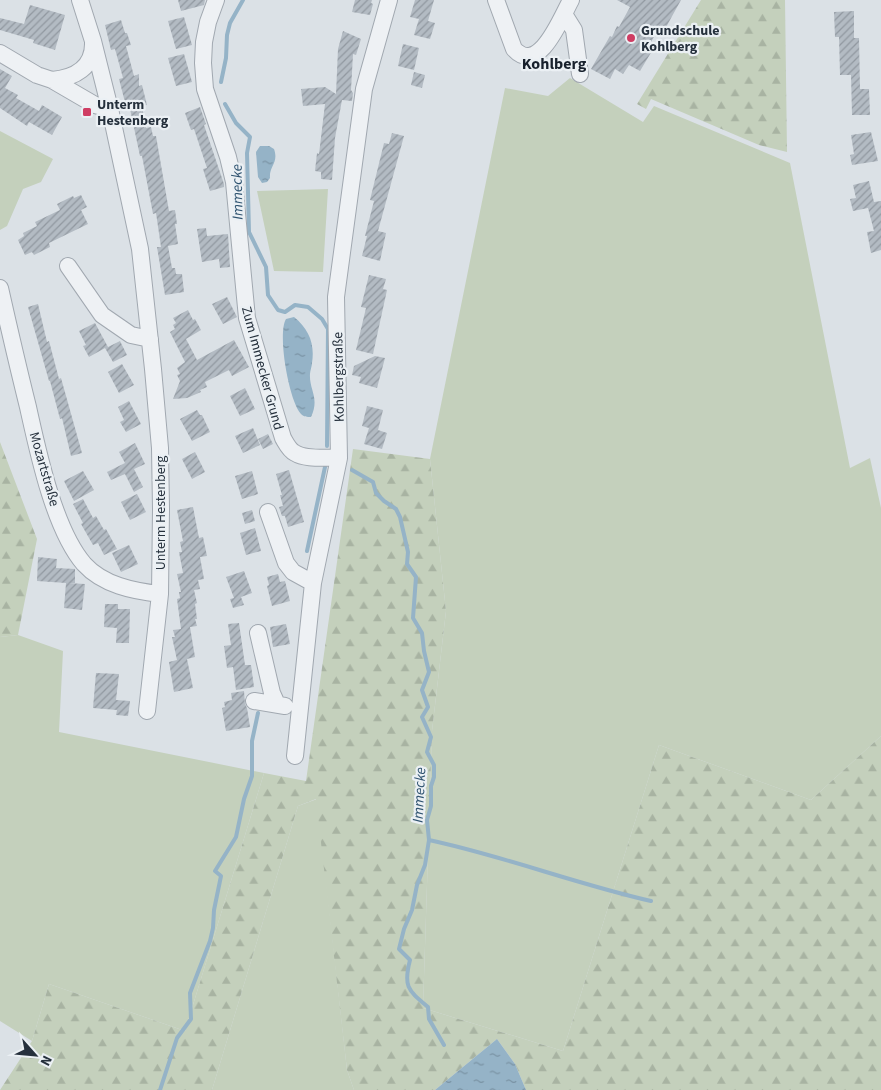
<svg xmlns="http://www.w3.org/2000/svg" width="881" height="1090" font-family="'Source Sans 3',sans-serif">
  <style>
    .green { fill: #c4d0bc }
    .forest { fill: url(#forest-firs) }
    .water { fill: url(#water-ripples) }
    .lines { fill: none; stroke-linecap: round; stroke-linejoin: round }
    .stream { stroke: #95b3c7; stroke-width: 4 }
    .building { fill: url(#building-hatch) }
    .minor-casing { stroke: #a1a8b0; stroke-width: 18 }
    .minor { stroke: #eef1f4; stroke-width: 16 }
    .poi-dot { fill: #cf3d63; stroke: #ebf0f4; stroke-width: 2 }
    .labels { text-anchor: middle; stroke-width: 4.5; stroke-linejoin: round; paint-order: stroke }
    .poi-label { font-size: 14px; font-weight: bold; fill: #25303c; stroke: #ebf0f4; text-anchor: start }
    .street-label { font-size: 14px; fill: #25303c; stroke: #ebf0f4 }
    .water-label { font-size: 15px; font-style: italic; fill: #2f5370; stroke: #ebf0f4 }
    .quarter-label { font-size: 16px; font-weight: bold; fill: #18212d; stroke: #ebf0f4 }
  </style>
  <defs>
    <pattern id="forest-firs" width="22" height="20" patternUnits="userSpaceOnUse" patternTransform="scale(1.25)"><rect width="22" height="20" fill="#c4d0bc"/><path d="M5 1l3.5 6h-7zM16 11l3.5 6h-7z" fill="#a8b3a2"/></pattern>
    <pattern id="water-ripples" width="26" height="14" patternUnits="userSpaceOnUse" patternTransform="scale(1.25)"><rect width="26" height="14" fill="#95b3c7"/><path d="M2 4q2-2 4 0t4 0M15 11q2-2 4 0t4 0" fill="none" stroke="#7992a3"/></pattern>
    <pattern id="building-hatch" width="6" height="6" patternUnits="userSpaceOnUse" patternTransform="scale(1.25)"><rect width="6" height="6" fill="#b3bbc3"/><path d="M-1 1l2-2M0 6l6-6M5 7l2-2" fill="none" stroke="#9198a0"/></pattern>
  </defs>
  <rect width="100%" height="100%" fill="#dbe1e6"/>
  <path class="green" d="M570,78L643,122L654,106L790,163L850,468L870,458L881,508V736L811,800L659,745L563,1051L423,1008L432,731L446,611L430,459L505,88L548,96Z
    M0,131L53,159L41,182L23,189L7,226L0,230Z
    M328,189L323,272L274,271L257,191Z
    M18,635L63,651L59,732L264,773L185,1031L49,984L32,1041L0,1021V637Z
    M317,799L347,1070L354,1090H212L298,806Z"/>
  <path class="forest" d="M701,0H785L787,152L759,145L651,99L646,109L637,104Z
    M0,442L37,539L18,635L0,637Z
    M353,449L430,459L446,611L432,731L423,1008L563,1051L659,745L811,800L881,736V1090H526L515,1064L497,1039L435,1090H354L347,1070L316,799L298,806L212,1090H0L32,1041L49,984L185,1031L264,773L306,781Z"/>
  <path class="water" d="M260,146H269L274,149C279,163 269,166 270,178L267,182L262,183L258,177L256,152Z
    M294,317C309,329 315,344 312,363C312,366 310,371 310,374C309,390 320,398 311,417C307,417 304,417 301,414C289,401 277,334 286,319Z
    M497,1039L515,1064L526,1090H435Z"/>
  <g class="lines">
    <path class="stream" d="M221,82L226,58L227,35L230,23L243,0
      M225,104L236,123L250,137L247,153L249,232L266,267L268,295L278,310L285,312L295,305L308,307L322,319L328,329L327,446
      M352,470L373,482L376,493L384,501L396,509L400,517L408,552L407,564L416,577L413,618L422,633L424,651L429,672L422,690L428,707L422,717L431,737L427,752L434,765V777L431,786V806L427,820L429,840L425,865L417,885L412,910L404,929L399,949L410,960C403,987 408,990 428,1007L429,1019L444,1045
      M307,551L325,467
      M429,840C504,856 576,884 651,901
      M160,1090L177,1038L191,1019L190,993L210,941L213,928L214,910L221,876L215,871L236,837L244,799L252,776V741L258,713"/>
  </g>
  <path class="building" d="M178,0H205L204,5L181,11Z
    M355,0H372L371,3L373,4L370,15L352,12Z
    M415,0H434L428,21L435,23L430,39L414,35L419,19L410,17Z
    M617,0H681L665,29L660,26L650,44L655,46L640,71L629,65L623,74L615,69L610,79L591,69L610,36L612,37L617,26L619,27L630,7Z
    M30,5L65,15L55,50L33,43L34,40L0,30V18L24,24Z
    M854,11V38H859L860,89H869L870,115H852L851,75H840L839,37H835L834,12Z
    M184,17L192,45L176,49L168,21Z
    M121,20L125,33H127L131,45L126,46L134,76L139,74V86L142,85L147,105L142,106L146,128L151,127L153,136H156L169,211L175,210L177,224H175L178,244L168,246L172,268H175L176,274H182L184,292L165,295L157,247H161L156,213L153,214L142,156H140L130,109L127,110L119,79L123,78L115,49L111,50L105,25Z
    M343,31L361,39L356,55L353,54L351,90L353,93L352,101L342,100L335,138L332,180L321,179V172L315,171L317,153L319,154L325,104L303,106L301,89L325,87L336,94L338,49Z
    M403,44L419,48L414,70L398,66Z
    M184,54L192,82L176,86L168,58Z
    M0,69L12,76L5,88L18,95L16,98L39,111L42,105L62,117L52,135L29,122L27,126L0,108Z
    M414,72L425,75L422,88L411,85Z
    M200,107L206,124L204,125L224,184V187L210,191L203,169L207,168L194,129L191,130L185,113Z
    M871,132L878,161L852,165L850,155L854,154L851,135Z
    M392,133L404,136L378,231L386,233L380,261L362,256L367,236H365L374,201L370,200L384,143L389,144Z
    M869,181L874,202L881,201V250L871,253L867,232L874,231L868,208L853,211L850,199L856,198L853,185Z
    M81,195L87,207L81,210L88,224L49,243L50,247L34,255L32,252L25,255L18,240L24,236L23,233L37,226L35,222L60,210L57,204L73,196L74,198Z
    M206,228L207,236L228,234L230,267L220,268L219,259L202,262L197,229Z
    M369,275L386,279L383,289L387,290L373,354L356,350L366,308L361,307Z
    M227,297L237,317L223,324L212,304Z
    M38,304L47,342L49,341L59,379L61,378L82,453L71,456L62,418L65,417L60,419L50,381H52H49L28,307Z
    M188,310L193,320L195,319L201,330L186,339L197,360L234,340L249,367L232,376L229,370L205,382L207,387L200,390L201,392L187,398L173,399L180,381L177,375L180,374L177,368L185,362L170,332L175,329L173,325L176,323L173,318Z
    M95,323L108,347L120,341L127,355L113,362L105,348L89,357L83,346L86,345L79,331Z
    M375,356L385,358L377,388L359,383L361,377L352,375L354,366Z
    M122,364L134,385L119,393L108,372Z
    M245,388L255,409L240,416L230,396Z
    M129,401L141,424L126,432L120,422L124,420L118,407Z
    M367,406L383,410L378,430L387,433L382,449L364,444L369,428L362,426Z
    M197,410L200,415H202L210,432L192,441L180,419Z
    M253,428L260,445L243,453L235,436Z
    M268,434L273,444L263,449L258,439Z
    M135,443L145,464L134,469L143,487L134,492L125,474L111,480L107,472L125,463L119,452Z
    M195,452L205,472L192,479L182,459Z
    M289,470L304,522L288,527L285,516H282L279,507L283,506L280,495H282L276,474Z
    M83,471L94,490L74,501L64,481Z
    M252,471L258,494L242,499L235,476Z
    M137,494L146,512L130,520L121,502Z
    M83,499L93,518L96,516L104,530L106,529L117,549L104,555L98,543L93,545L81,524L83,523L73,504Z
    M193,507L199,538L203,537L207,556L200,557L204,579L198,580L200,589L194,590L197,603L195,604L197,619H195L197,626L190,627L195,657L187,659L193,688L174,692L169,662L177,660L172,637H175L173,630L181,629L177,599L180,598L179,592H181L177,574L183,573L179,552H182L180,542L183,541L177,510Z
    M252,510L255,521L245,524L242,513Z
    M255,528L261,551L246,555L240,533Z
    M129,545L138,564L121,572L112,553Z
    M38,557L57,559L56,568L75,569V583H68L85,584L82,610L64,608L66,583L37,581Z
    M244,571L252,593L241,597L244,605L233,608L230,599L234,598L226,577Z
    M278,574L280,582L285,581L290,601L272,606L267,586L269,585L267,577Z
    M105,604H118V609H130L129,643H116L117,628L104,627Z
    M239,623L245,665H251L254,687L236,690L233,667L227,668L224,646L231,645L228,624Z
    M286,624L290,644L273,647L270,627Z
    M96,673L119,674L116,700L130,701L128,716L116,715L117,710L93,708Z
    M244,691L245,704L247,708L250,727L226,731L222,708L225,707L224,702L232,700L231,693Z"/>
  <g class="lines">
    <g class="minor-casing">
      <path id="minor" d="M80,0L93,41L110,109L140,249L153,369L160,448L161,509L160,594L147,711
        M216,0L208,22L204,42L203,63L205,89L228,157L234,182L247,318L283,438C286,443 289,450 295,453C306,460 326,457 339,458
        M496,0L514,49C539,76 561,18 571,0
        M564,14L574,30L580,74
        M0,53L37,75L52,80L95,105L110,109
        M52,80C74,78 94,68 93,42
        M68,266L102,315L131,335L150,339
        M0,288C9,328 18,367 28,407C38,452 54,529 84,564C103,585 133,591 160,594
        M268,512L286,563L293,572L313,583
        M258,633L272,693L277,704
        M254,701L285,706
        M295,756L313,583L339,458L336,297L364,89L389,0"/>
    </g>
    <use href="#minor" class="minor"/>
  </g>
  <g class="poi-dot">
    <circle cx="631" cy="38" r="5"/>
    <rect x="82" y="107" width="10" height="10" rx="2.5"/>
  </g>
  <g class="labels">
    <g class="poi-label">
      <text x="641" y="35">Grundschule<tspan x="641" dy="16">Kohlberg</tspan></text>
      <text x="97" y="109">Unterm<tspan x="97" dy="16">Hestenberg</tspan></text>
    </g>
    <g class="street-label">
      <text transform="translate(263 368) rotate(75)" y="5">Zum Immecker Grund</text>
      <text transform="translate(338 377) rotate(-91)" y="5">Kohlbergstraße</text>
      <text transform="translate(45 469) rotate(74)" y="5">Mozartstraße</text>
      <text transform="translate(160 513) rotate(-90)" y="5">Unterm Hestenberg</text>
    </g>
    <g class="water-label">
      <text transform="translate(237 192) rotate(-91)" y="5">Immecke</text>
      <text transform="translate(419 795) rotate(-87)" y="5">Immecke</text>
    </g>
    <g class="quarter-label">
      <text x="554" y="69">Kohlberg</text>
    </g>
  </g>
  <g transform="translate(35 1055) rotate(117)" stroke="#ebf0f4" stroke-width="4" paint-order="stroke">
  <path d="M0-4L9 19L0 12L-9 19Z" fill="#25303c"/>
  <text y="-8" font-size="14" font-weight="bold" text-anchor="middle" fill="#25303c">N</text>
  </g>
</svg>
